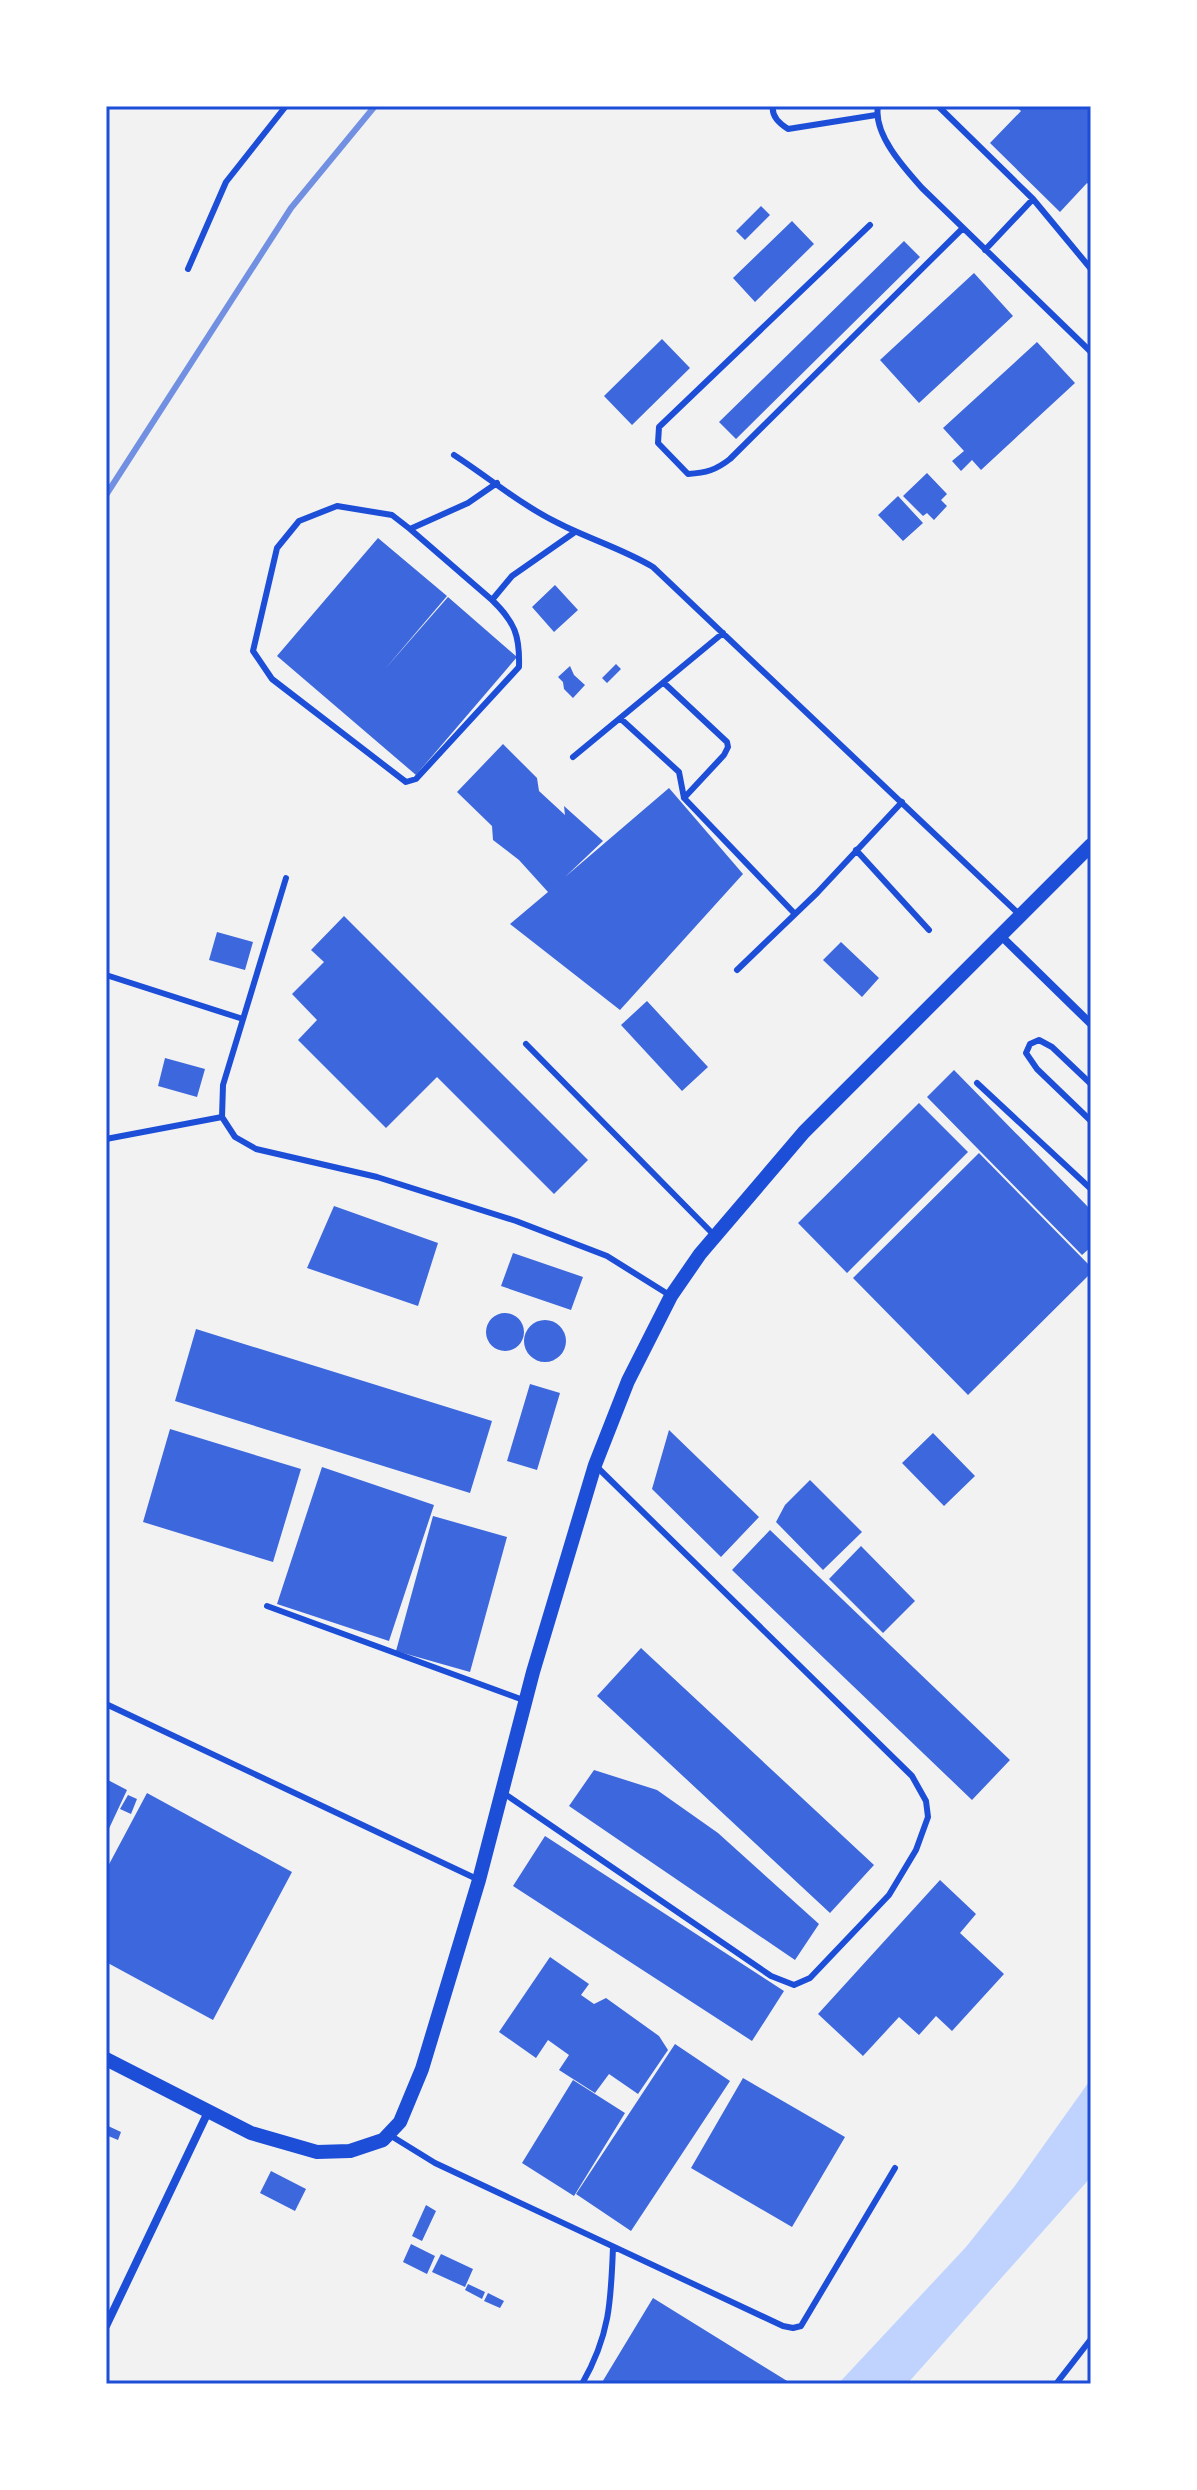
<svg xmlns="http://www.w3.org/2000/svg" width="1197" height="2490" font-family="'Sofia Sans Condensed',sans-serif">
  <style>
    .water { fill: #bfd3fe }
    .building { fill: #3d67dc }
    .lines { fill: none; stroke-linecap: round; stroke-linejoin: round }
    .service { stroke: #1d4ed8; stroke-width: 6 }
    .minor { stroke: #1d4ed8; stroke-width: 8 }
    .tertiary { stroke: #1d4ed8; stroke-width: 14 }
    .rail { stroke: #7290e2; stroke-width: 6 }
    .neatline { fill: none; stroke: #1d4ed8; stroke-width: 3 }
  </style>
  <rect width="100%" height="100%" fill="#f2f2f2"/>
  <path class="water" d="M1091,2079V2177L907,2384H838L966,2247L1014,2187Z"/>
  <path class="building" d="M1015,106H1091V186L1087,183L1060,212L990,143L1021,111Z
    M761,206L770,215L745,240L736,231Z
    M792,221L814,244L755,302L733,278Z
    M904,241L920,257L736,439L719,422Z
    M974,273L1013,316L919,403L880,360Z
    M662,339L690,368L632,425L604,396Z
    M1037,342L1075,383L981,470L972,460L961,471L952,461L964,451L943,428Z
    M927,473L947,494L941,500L947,506L934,520L927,513L923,516L903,496Z
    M898,496L923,523L903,541L878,515Z
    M378,538L447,596L385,669L448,597L517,657L416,775L277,656Z
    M555,585L578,610L554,632L532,607Z
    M616,664L621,669L607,683L602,678Z
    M570,666L574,675L585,685L573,698L564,689L563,682L558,677Z
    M503,744L537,778L539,791L565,815L564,806L603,841L565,877L669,788L743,874L620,1010L510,924L548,892L519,860L493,840L492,826L457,792Z
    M344,916L588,1160L554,1194L437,1077L386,1128L298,1040L317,1020L292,994L324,962L311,950Z
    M217,932L253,942L245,970L209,960Z
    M841,942L879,978L862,997L823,960Z
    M647,1001L708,1067L682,1091L621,1025Z
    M165,1058L205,1069L197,1097L158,1086Z
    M954,1070L1091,1210V1247L1082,1255L927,1097Z
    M919,1103L968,1152L847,1273L798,1223Z
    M979,1153L1091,1267V1273L968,1395L853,1278Z
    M334,1206L438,1243L418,1306L307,1268Z
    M513,1253L583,1277L571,1310L501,1286Z
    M486 1332a19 19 0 1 1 38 0a19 19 0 1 1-38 0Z
    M524 1341a21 21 0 1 1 42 0a21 21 0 1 1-42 0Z
    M196,1329L492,1421L470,1493L175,1401Z
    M530,1384L560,1393L537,1470L507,1461Z
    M170,1429L301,1469L273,1562L143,1522Z
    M669,1430L759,1517L721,1557L652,1489Z
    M933,1433L975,1476L944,1506L902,1463Z
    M322,1467L434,1505L389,1641L277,1604Z
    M810,1480L862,1532L823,1570L776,1522L785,1505Z
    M433,1516L507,1537L470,1672L396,1651Z
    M770,1530L1010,1760L972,1800L732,1570Z
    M861,1546L915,1601L883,1633L829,1579Z
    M641,1648L874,1865L830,1913L597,1696Z
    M594,1770L657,1790L718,1833L819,1924L795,1960L569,1806Z
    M106,1779L127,1790L106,1835Z
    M147,1793L292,1872L213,2020L106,1962V1870Z
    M128,1795L137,1799L131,1814L120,1809Z
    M545,1836L784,1991L752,2041L513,1886Z
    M940,1880L976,1914L960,1933L1004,1974L952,2031L936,2016L919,2035L899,2017L863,2056L818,2014Z
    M550,1957L589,1984L581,1995L594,2004L606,1998L659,2036L668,2050L638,2094L609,2074L595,2093L559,2070L569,2055L548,2040L536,2058L499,2032Z
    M675,2044L730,2081L631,2231L576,2194Z
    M743,2078L845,2137L792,2227L691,2168Z
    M573,2080L625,2113L574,2196L522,2163Z
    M106,2125L121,2132L118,2140L106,2135Z
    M271,2171L306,2189L295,2211L260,2193Z
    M426,2205L436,2211L422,2241L412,2236Z
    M411,2244L435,2256L427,2274L403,2262Z
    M441,2254L473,2269L465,2287L432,2272Z
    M468,2284L485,2292L482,2299L465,2290Z
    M488,2293L504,2301L500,2308L484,2301Z
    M653,2298L792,2384H601Z"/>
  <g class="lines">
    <path class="service" d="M773,106C771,117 780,124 788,129L876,115
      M878,106C873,134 904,168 922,188L1091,352
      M938,106L1033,199L1091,269
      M870,225L659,427L658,443L688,474C706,473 716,470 730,459L963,228
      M985,250L1033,199
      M188,269L226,182L286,106
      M454,455C488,477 521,505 558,523C589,539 623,549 653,567L1021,916
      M497,483L468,503L410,529L392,515L337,506L299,521L277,548L253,651L272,679L406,782L416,779L519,667C520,636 515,622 492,600L512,576L575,532
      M410,529L492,600
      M664,683L727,742L728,747L724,755L684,798
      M621,719L679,772L684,798L795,914
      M573,757L723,633
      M856,850L929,930
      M286,878L223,1085L222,1117L235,1137L256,1149L377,1177L516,1221L607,1256L671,1296
      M737,970L817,893L902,802
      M106,975L243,1019
      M526,1044L714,1235
      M977,1083L1091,1189
      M1091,1084L1052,1047L1039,1040L1030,1044L1026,1053L1037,1069L1091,1121
      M106,1139L222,1117
      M267,1606L526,1701
      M106,1704L479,1880
      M502,1792L771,1976L794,1985L810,1978L889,1895L916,1850L928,1817L926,1801L912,1776L597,1467
      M388,2134L435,2163L783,2326L793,2328L801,2326L895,2168
      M582,2384C610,2335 611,2301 613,2247
      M1056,2384L1091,2339"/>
    <path class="minor" d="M1001,936L1091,1024
      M106,2326L208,2112"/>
    <path class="tertiary" d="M106,2059L251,2133L317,2152L350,2151L383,2140L400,2122L422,2069L479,1880L533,1672L595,1465L628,1381L671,1296L700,1254L804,1132L1091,845"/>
    <path class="rail" d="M106,495L291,208L375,106"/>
  </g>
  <rect width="1197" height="2490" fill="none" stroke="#ffffff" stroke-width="216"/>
  <rect x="108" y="108" width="981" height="2274" class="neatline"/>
</svg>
